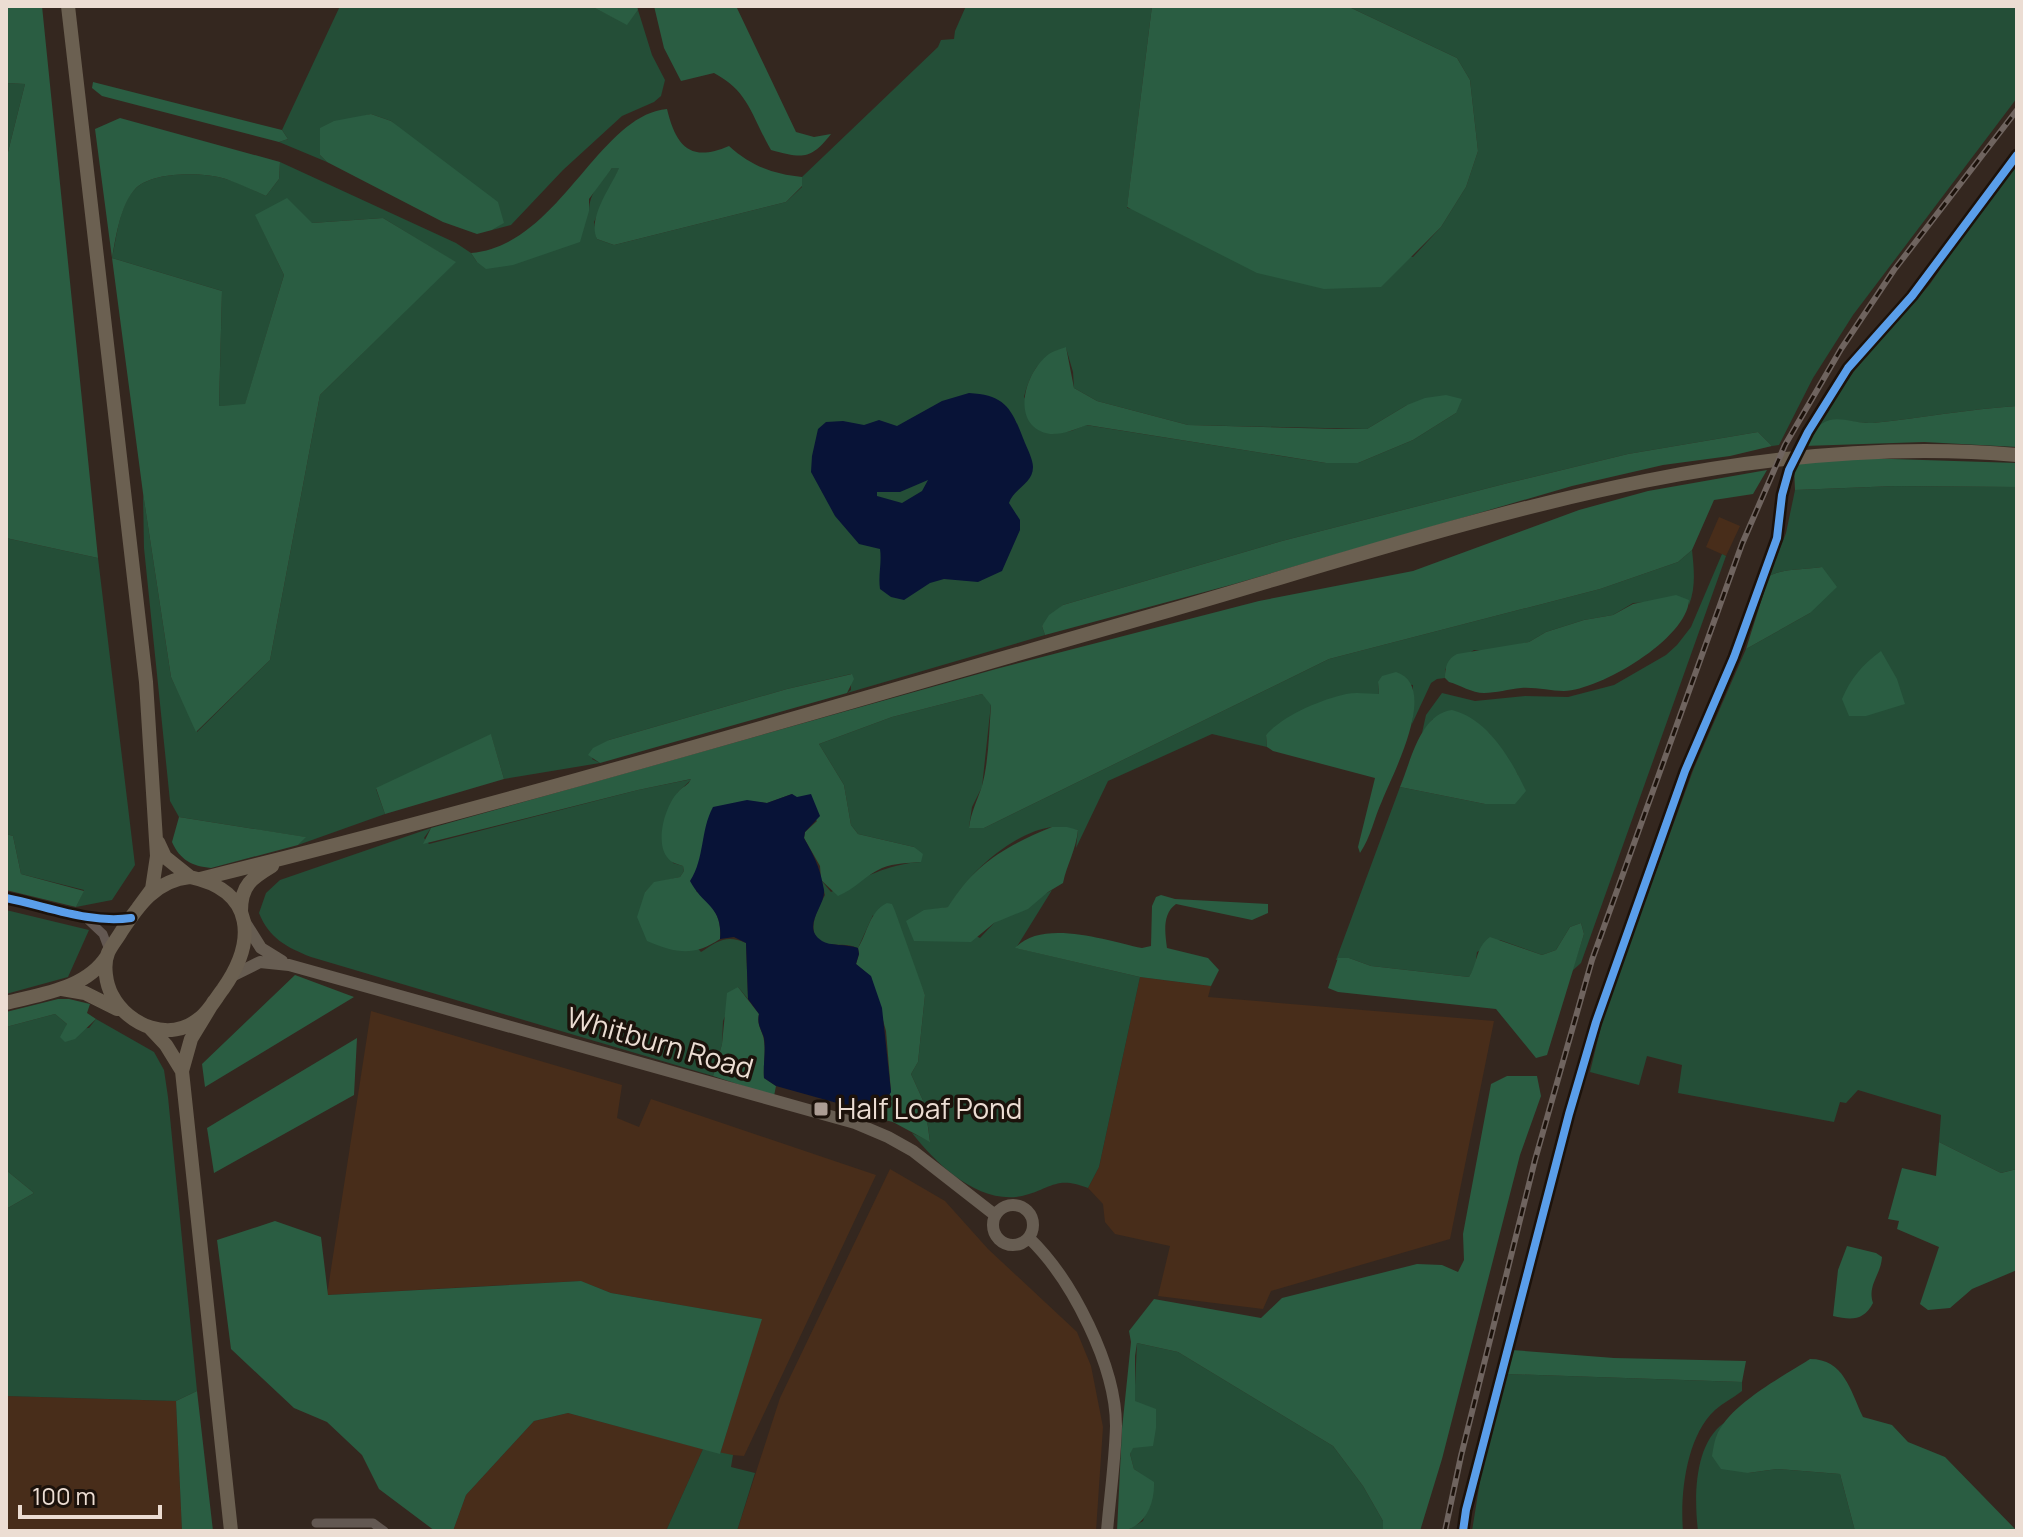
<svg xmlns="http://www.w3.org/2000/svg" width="2023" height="1537" font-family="Manrope,sans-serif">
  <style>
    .built { fill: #482d1a }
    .green { fill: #244e37; fill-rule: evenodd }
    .forest { fill: #2a5d42 }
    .water { fill: #081337; fill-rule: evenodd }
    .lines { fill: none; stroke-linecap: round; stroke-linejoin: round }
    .minor { stroke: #635852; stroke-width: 9 }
    .secondary { stroke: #675d52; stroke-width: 12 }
    .primary { stroke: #6b6051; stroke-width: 14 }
    .rail-casing { stroke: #6f645f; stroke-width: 6 }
    .rail { stroke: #1c120b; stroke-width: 3; stroke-dasharray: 9; stroke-linecap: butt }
    .cycleway-casing { stroke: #1c120b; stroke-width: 13 }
    .cycleway { stroke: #5a9eea; stroke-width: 8 }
    .poi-dot { fill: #ac9d94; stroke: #1c120b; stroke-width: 3 }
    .labels { text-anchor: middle; stroke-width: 7; stroke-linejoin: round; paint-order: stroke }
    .street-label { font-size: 28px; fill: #ecddd3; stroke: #1c120b }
    .poi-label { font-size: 28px; fill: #ecddd3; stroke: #1c120b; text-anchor: start }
  </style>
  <rect width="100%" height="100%" fill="#34271f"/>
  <path class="built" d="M1719,517L1740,526L1726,556L1706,547Z
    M1140,977L1211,986L1208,997L1494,1021L1450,1239L1271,1291L1263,1309L1158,1296L1170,1246L1115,1234L1105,1222L1103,1204L1088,1188L1099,1167Z
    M371,1011L622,1085L617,1118L639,1127L651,1099L876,1175L744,1456L720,1454L761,1319L611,1293L580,1281L327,1295Z
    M890,1169L945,1201L988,1249L1077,1332L1091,1366L1103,1427L1096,1531H737L780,1398Z
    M6,1396L176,1401L182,1531H6Z
    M568,1413L703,1449L666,1531H453L466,1495L534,1421Z"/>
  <path class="green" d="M340,6H591L627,24L638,10L652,55L665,80L661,96L654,102L622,116L563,170L511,225L492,230L503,223L391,121L371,114L356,118L320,155L327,162L279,142L288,139L282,130Z
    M966,6H1152L1127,208L1413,257L1441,227L1466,187L1478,151L1470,80L1457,58L1347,6H2017V98L1853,315L1813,378L1779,445L1772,446L1758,432L1628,454L1508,483L1282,541L1063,605L1042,626L1045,635L847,693L851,690V674L787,689L609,740L592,759L600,763L504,779L491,735L376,789L385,814L298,845L305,837L179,817L170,801L144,548L143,493L171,677L197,732L270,660L320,395L455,262L383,218L312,223L256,216L284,275L245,405L219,406L222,291L112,258C117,236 119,205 136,188C154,171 204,172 226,179C240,183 253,190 266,196L279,179L280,162L456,243L471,253L477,262L589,211C589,193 601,181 612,168L620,167L594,222L597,239L614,245L786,202L802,187V177L938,47L941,40L954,39L955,31ZM1066,348L1073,372L1074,388L1097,401L1188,425L1367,429L1407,405L1456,413L1413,440L1358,463H1326L1086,425L1071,431L1050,434L1024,397C1031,371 1040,356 1066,348Z
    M6,83L25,84L6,160Z
    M2017,161V406C1969,409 1921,418 1873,423C1854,424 1836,416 1818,426L1827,408L1855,370L1930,284L1982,207Z
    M1895,486L2017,487V1169L2001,1173L1939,1142L1941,1115L1858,1090L1846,1103L1840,1102L1834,1122L1678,1093L1682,1065L1647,1056L1639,1085L1590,1072L1605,1010L1694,768L1746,649L1810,613L1822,567C1805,570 1784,568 1769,576L1786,533L1795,490Z
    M6,538L98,558L135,865L112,900L76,907L84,890L21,874L13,836L6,834Z
    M1692,550C1694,569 1696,587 1689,605L1688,600L1633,603L1613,615L1584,620L1546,632L1529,642L1486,651L1474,650L1445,669V678L1437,679L1431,683L1412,724L1413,685L1378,682L1379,694H1348L1328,700L1266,735L1267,747L1212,734L1108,781L1076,848L1078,830C1070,829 1060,827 1052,827C1013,832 967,874 949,907L924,911L980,938L994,923L1052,890L1016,948L1140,977L1099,1167L1088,1188C1056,1175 1051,1189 1022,1196C979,1205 936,1164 912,1133L930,1141L925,1105L911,1074L918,1062L925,995L917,976L873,915L858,948C846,943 838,946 827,944C802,937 818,908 825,895L821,880L831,892C863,879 886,864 921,862L914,847L858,834L851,825L844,785L819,744L892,717L982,694L991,704L982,787L972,807L969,827L984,828L1329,659L1600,589L1678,562Z
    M1722,554L1726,556L1581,963L1572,971L1584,934L1581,923L1570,927L1556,950L1542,955L1500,940L1477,952L1475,967L1469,977L1371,966L1349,958L1336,960L1400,787L1485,804L1518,775L1489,733L1433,719L1422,733L1426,715L1442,693L1475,701L1525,696L1568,697L1614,685L1666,655L1677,645L1691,627Z
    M692,779L678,792L664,821L673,863L683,866L684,871L680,877L654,883L645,892L701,952C717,941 727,934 746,943L748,999L738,987L723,1021L722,1044L713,1076L311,957C286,947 269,938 259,913L266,893L280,880L431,828L424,838L429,844L638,790Z
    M6,910L89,930L68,977L6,994Z
    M55,1014L67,1024L66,1029L89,1028L96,1019L154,1052L164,1070L168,1097L197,1391L176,1401L6,1396V1209L34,1193L6,1170V1027Z
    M1137,1343L1178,1352L1333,1446L1363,1486L1383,1521V1531H1126L1143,1521L1154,1483L1134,1469L1130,1454L1132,1448Z
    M1506,1374L1742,1382V1391C1733,1398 1723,1403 1715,1410C1686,1437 1680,1494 1683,1531H1472L1484,1456Z
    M1724,1423L1716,1437L1748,1473L1777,1469L1840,1474L1855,1531H1698C1694,1498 1694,1444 1724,1423Z
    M703,1449L733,1455L731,1467L755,1473L737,1531H666Z"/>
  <path class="forest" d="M6,6H42L98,558L6,538V160L25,84L6,83Z
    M591,6H637L638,10L627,25Z
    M654,6H736L796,132L814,137L831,134C810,161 802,158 771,150C752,118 750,92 714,73L681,81L664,48Z
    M1152,6H1347L1457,58L1470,80L1478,151L1466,187L1441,227L1381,287L1324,289L1257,273L1127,207Z
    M93,82L282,130L288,139L279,142L102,96L92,88Z
    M667,109C676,146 690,163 729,146C751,166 773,174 802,177V186L786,202L614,245L597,239C587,218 611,187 619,168H612L589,199V211L580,242L513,265L486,269L477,262L471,253C559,246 598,115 667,109Z
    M371,114L391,121L498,202L504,223L492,230L477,234L443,222L327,162L320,155V128L334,121Z
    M120,118L280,162L279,179L266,196C253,190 240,184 226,179C204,172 154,171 136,188C120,205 116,237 112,258L222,291L219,406L245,404L284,275L255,215L287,198L312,223L383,218L456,262L320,395L270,660L196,732L171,677L143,493L95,129Z
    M1066,347L1074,388L1097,401L1188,425L1338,429H1367L1407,405L1425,398L1446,395L1462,399L1456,413L1413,440L1358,463H1326L1087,425C1076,429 1062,435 1050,434C1009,427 1024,372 1049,354C1053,351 1061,349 1066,347Z
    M2017,406V447L1924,442L1804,446C1811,435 1816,424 1830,420C1842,417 1859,424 1873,423C1921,418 1969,409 2017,406Z
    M1758,432L1772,446L1730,456L1663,465L1572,486L1234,584L1045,635L1042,626L1049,615L1063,605L1282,541L1508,483L1628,454Z
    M1861,458L2017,463V487L1895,486L1795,490L1794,468L1800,463Z
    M1767,470L1753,494L1714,500L1692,550L1678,562L1600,589L1329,659L984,828H969C971,812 977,801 982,786C989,760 989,731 991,705L982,694L892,717L819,744L844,785L851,825L858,834L914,847L923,854L921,862C908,863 895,863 882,868C866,875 855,889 838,896L821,880L820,866L804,838L805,832L817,821L792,794L767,803L747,801L703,845L696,891C713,905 722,917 720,939C693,957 676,953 647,941L637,917L645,892L654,882L680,877L684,871L683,866C677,864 671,863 667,857C655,841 665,806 678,792C683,786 688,786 691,779L638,790L423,844L431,828L996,669L1259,601L1413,571L1579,510L1648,491Z
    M1822,567L1837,587L1810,613L1746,649L1769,576C1784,568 1805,570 1822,567Z
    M1676,595L1689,600C1687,639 1600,690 1564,691C1550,691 1536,687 1521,688C1509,689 1496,693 1484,693C1472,693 1460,685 1449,682L1445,678C1445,667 1447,659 1457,654L1529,642L1546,632L1584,620L1613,615L1633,604Z
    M1881,651L1897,679L1905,704L1866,716H1849L1842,699C1851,678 1862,665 1881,651Z
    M1396,672C1440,686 1393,773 1382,801C1374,818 1371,837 1360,853L1358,847L1375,778L1273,751L1267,747L1266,735C1284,715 1320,700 1346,694C1357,692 1368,694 1379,694L1378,682L1382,676Z
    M852,674L854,679L847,693L600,763L588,755L593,748L609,740L787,689Z
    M1452,710C1488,719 1511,759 1526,791L1515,804H1485L1400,787C1411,761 1420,714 1452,710Z
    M491,734L504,779L385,814L376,788Z
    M179,817L306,837L298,845L211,868C192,866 180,860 172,842Z
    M1052,827H1067L1078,830C1076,850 1067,864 1063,883L1048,892L1028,909L994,923L971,942L914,941L906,921L924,910L948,907C975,863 1006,846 1052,827Z
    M6,834L13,836L21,874L84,891L76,907L6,890Z
    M1161,895L1175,899L1268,904V913L1252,920L1176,904C1162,914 1165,933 1167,948L1208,958L1219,970L1211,986L1140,977L1015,948C1043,918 1107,941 1142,948L1151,946L1152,906L1156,897Z
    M887,903L892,904L895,911L925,995L918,1062L911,1074L925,1105L930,1142L893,1122L868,1116L862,1110L891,1092L886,1031L871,977L856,964L859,954L858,948C868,932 869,912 887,903Z
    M1581,923L1584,934L1547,1055L1536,1058L1496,1009L1338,992L1328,988L1338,958H1349L1371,966L1469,977C1478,963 1475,948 1490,937L1542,955L1556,950L1570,927Z
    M295,975L354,997L205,1087L202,1064Z
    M738,987L759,1014C756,1026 763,1030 764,1041C766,1053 763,1065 764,1078L776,1086L774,1096L713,1076L722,1044L727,993Z
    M58,999H69L90,1004L87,1013L96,1019L75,1039L65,1042L60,1037L67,1024L55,1014L6,1027V1012Z
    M357,1038L354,1095L214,1173L207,1128Z
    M1507,1076H1537L1541,1096L1520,1155L1442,1459L1420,1531H1383V1521L1363,1486L1333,1446L1178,1352L1137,1343L1135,1356V1401L1156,1409V1428L1153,1446L1133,1448L1130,1454L1134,1469L1154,1482C1155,1506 1143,1531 1117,1531L1122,1429L1131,1342L1129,1331L1154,1299L1261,1318L1282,1298L1417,1264L1442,1265L1458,1272L1464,1260L1463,1234L1491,1084Z
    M1939,1142L2001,1173L2017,1169V1270L1972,1289L1950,1308L1928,1310L1920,1304L1939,1247L1897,1229L1899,1221L1888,1219L1902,1168L1936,1176Z
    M6,1170L34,1193L6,1209Z
    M275,1221L321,1237L328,1295L581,1281L611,1293L762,1319L720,1454L568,1413L534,1421L466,1495L453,1531H435L379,1489L362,1455L327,1422L294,1408L231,1349L217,1240Z
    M1847,1246L1876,1253L1882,1257C1881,1275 1867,1285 1873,1303C1864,1321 1851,1320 1833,1316L1838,1270Z
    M1512,1350L1614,1358L1746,1361L1742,1382L1506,1374Z
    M1810,1359C1844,1359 1850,1390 1863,1417L1892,1425L1908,1442L1945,1457L2017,1531H1855L1840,1474L1777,1469L1748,1473L1721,1469L1712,1456C1713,1450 1714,1443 1716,1437C1728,1405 1782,1377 1810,1359Z
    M197,1391L213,1531H182L176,1401Z"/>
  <path class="water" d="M969,393C1007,395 1012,410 1025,443C1028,450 1033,460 1033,467C1033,484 1014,488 1009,503L1020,520V530L1002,571L978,582L944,579L930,583L904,600L891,597L880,589C878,575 882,563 880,549L859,544L835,516L811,472L812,456L818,429L826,422L843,421L864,425L879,420L897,426L942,401ZM928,480L922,491L902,503L877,496V492H900Z
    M792,794L797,797L811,794L820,816L805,832L804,838C815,858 820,867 824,890C826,906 800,927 822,941C829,946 847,944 858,948L859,954L856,964L871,976L882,1008L891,1092L885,1103L872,1105L862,1110L776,1086L764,1078C763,1065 766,1050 764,1038C761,1028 757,1025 759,1014L748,999L746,943L734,937L720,939C723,906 703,906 690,881C705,858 700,831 713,807L747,800L767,803Z"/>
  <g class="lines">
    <path class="minor" d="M6,898C47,906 89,924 131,918
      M86,918L103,934L109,950
      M316,1523H373L384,1531"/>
    <path class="secondary" d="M244,921L261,948L282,961
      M232,976L260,962L289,965L855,1123L888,1137L913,1151L995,1215
      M993 1225a20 20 0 1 1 40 0a20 20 0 1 1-40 0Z
      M1029,1238C1072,1279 1116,1366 1116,1426C1115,1461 1110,1496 1107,1531"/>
    <path class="primary" d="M68,6L146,682L157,856L152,889L138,908
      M158,842L165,857L190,877
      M190,877C256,891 256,942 223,989C216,998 209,1011 200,1018C170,1043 128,1026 112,995C106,984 103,965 108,953C111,946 117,939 121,932C138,906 156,880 190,877Z
      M200,879C526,799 848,702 1171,610C1445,531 1727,429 2017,455
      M241,911C241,885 252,878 272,866
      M62,989L85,993L117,1009
      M214,1001L191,1039L182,1071L231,1531
      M6,1003C41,994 86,989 107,956
      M150,1028L166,1045L182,1071"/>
    <g class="rail-casing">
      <path id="rail" d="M1445,1531L1461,1456L1535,1160L1592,960L1742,544L1785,445L1841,349L1894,270L2017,110"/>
    </g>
    <use href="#rail" class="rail"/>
    <g class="cycleway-casing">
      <path id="cycleway" d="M6,898C47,906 89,924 131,918
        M1463,1531L1466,1510L1569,1114L1596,1022L1685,771L1734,657L1777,538L1782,495L1789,470L1808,432L1848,368L1912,296L2017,155"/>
    </g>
    <use href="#cycleway" class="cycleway"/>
  </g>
  <rect class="poi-dot" x="813" y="1101" width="16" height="16" rx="4"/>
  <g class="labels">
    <g class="street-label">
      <text transform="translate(660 1043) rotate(16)" y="10">Whitburn Road</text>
    </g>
    <g class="poi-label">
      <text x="837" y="1119">Half Loaf Pond</text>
    </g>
  </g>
  <rect width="2023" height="1537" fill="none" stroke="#ecddd3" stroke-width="16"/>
  <path d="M20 1505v12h140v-12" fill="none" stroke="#ecddd3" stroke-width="4"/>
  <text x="32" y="1505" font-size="24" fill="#ecddd3" stroke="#1c120b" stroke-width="6" paint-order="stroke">100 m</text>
</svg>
